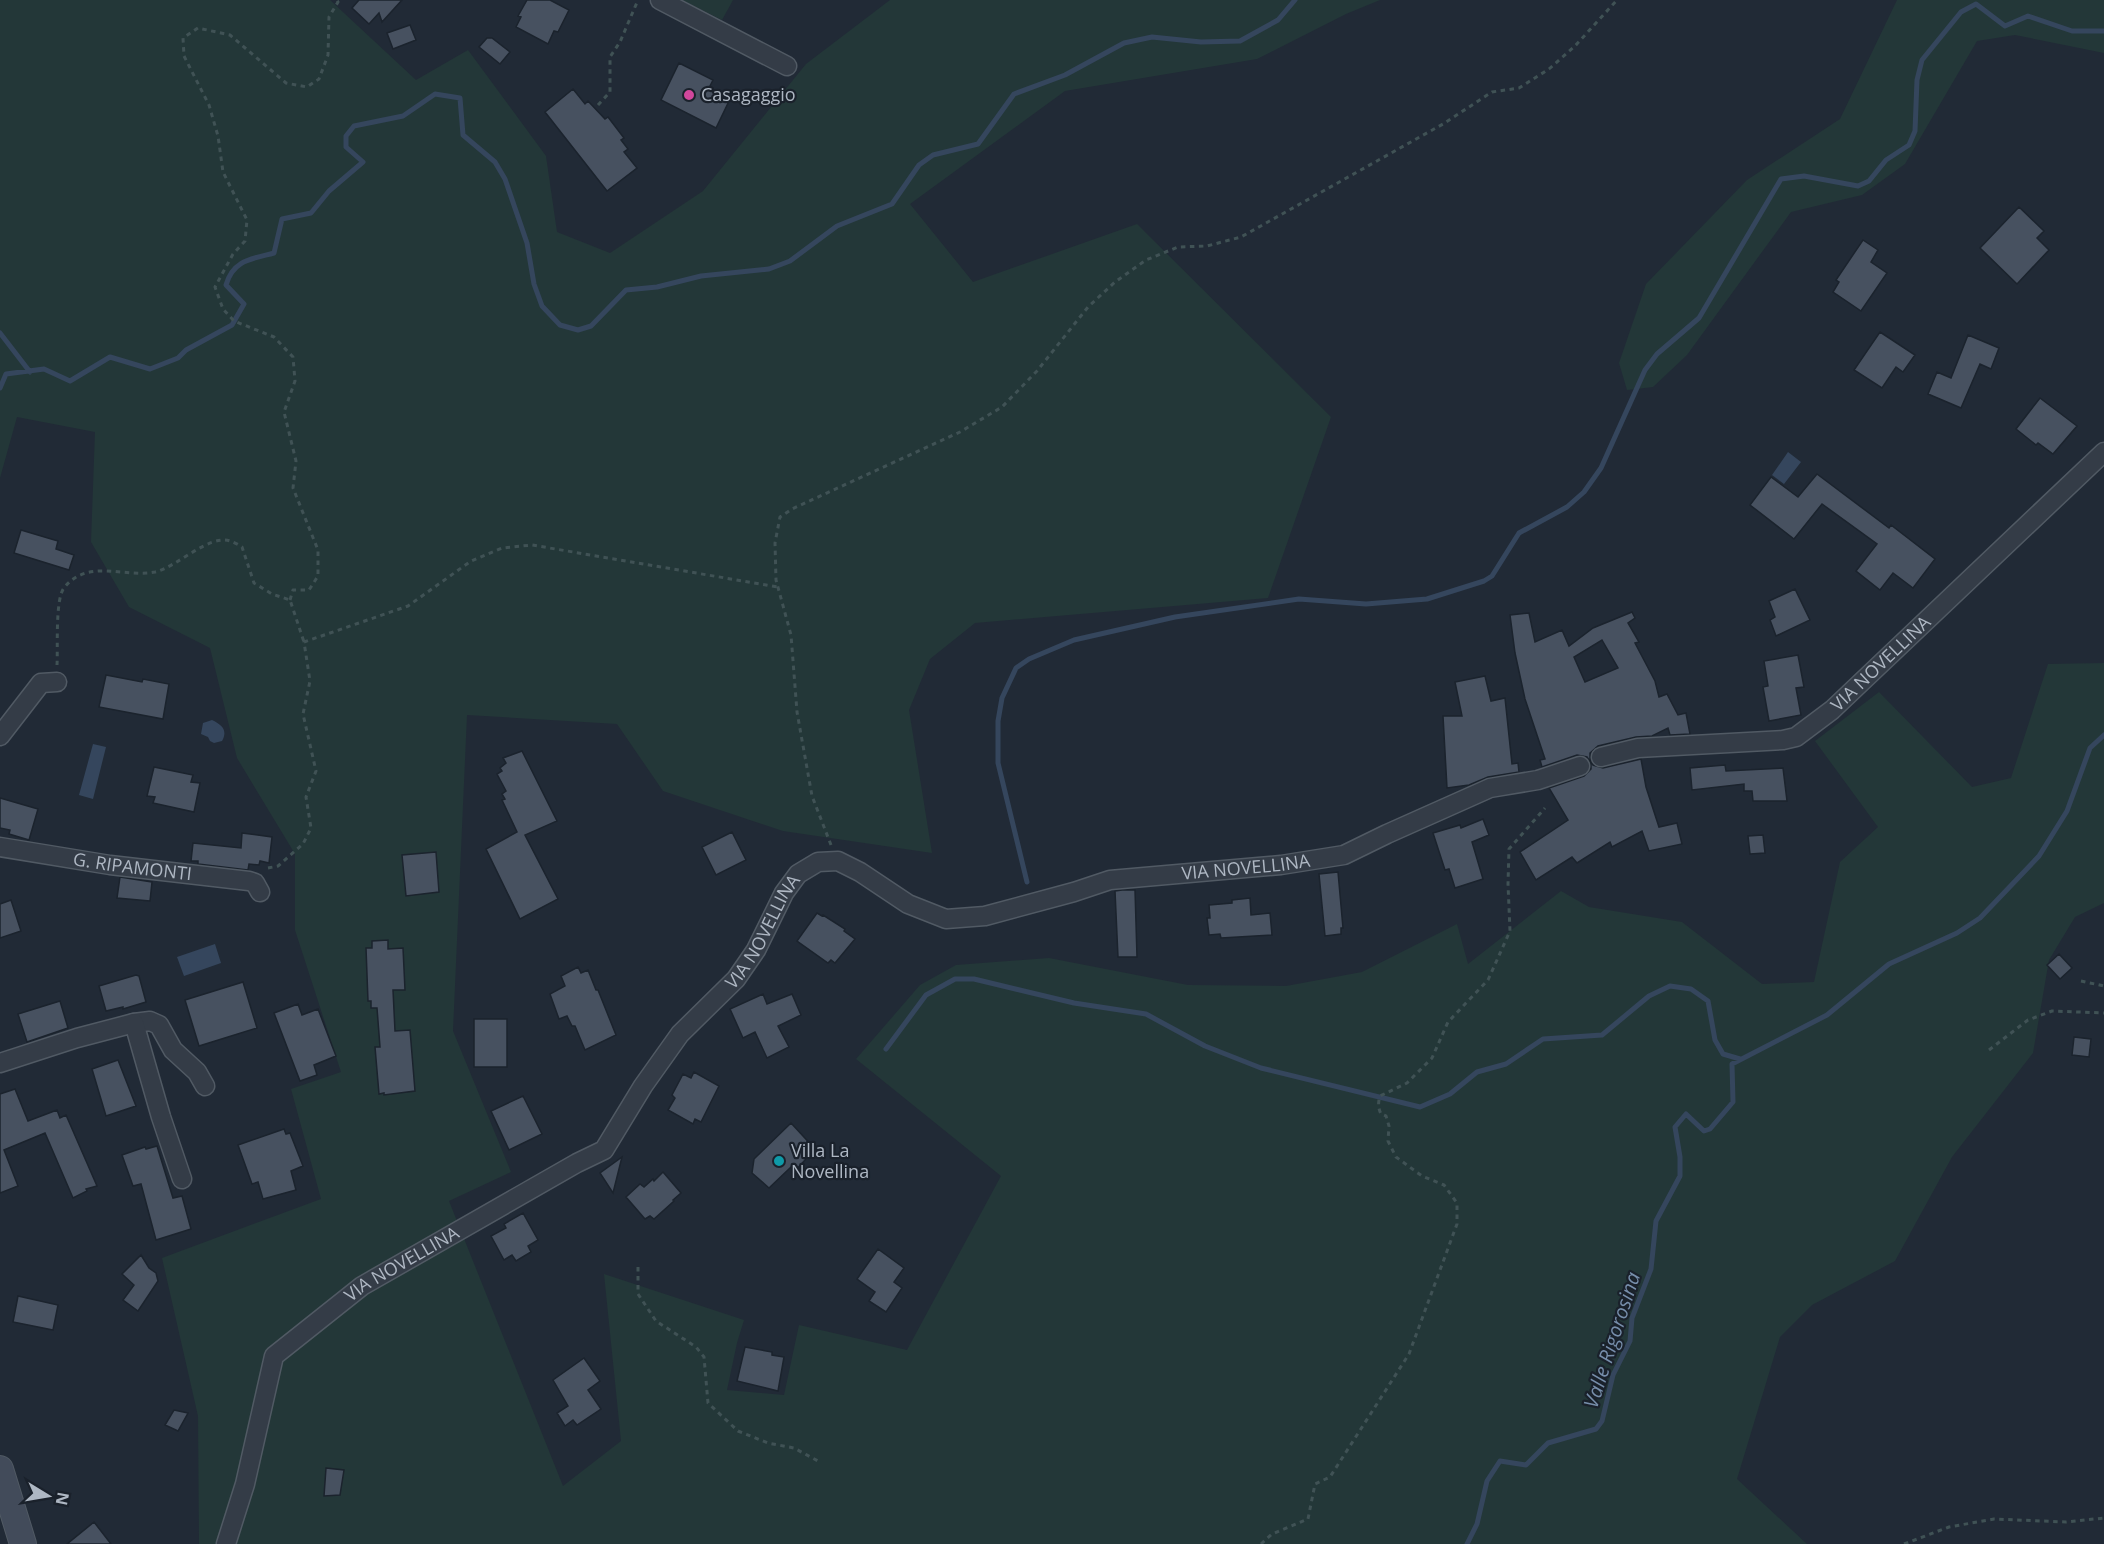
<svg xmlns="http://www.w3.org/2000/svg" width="2104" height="1544" font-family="'Open Sans',sans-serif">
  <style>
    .green { fill: #233738 }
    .water { fill: #35465d }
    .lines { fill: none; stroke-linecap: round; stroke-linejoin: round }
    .stream { stroke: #35465d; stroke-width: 5 }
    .building { fill: #475160; stroke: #1b232d; stroke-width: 1.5; fill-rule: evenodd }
    .minor-casing { stroke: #515a64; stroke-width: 21 }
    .secondary-casing { stroke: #515a64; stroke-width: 28 }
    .path { stroke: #405255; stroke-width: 3; stroke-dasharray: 4.5 4.5; stroke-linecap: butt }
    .minor { stroke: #343c47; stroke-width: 18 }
    .secondary { stroke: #424b5a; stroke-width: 26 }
    .hotel-dot { fill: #d1479c; stroke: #1a212b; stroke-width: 2 }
    .culture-dot { fill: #0f9aa8; stroke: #1a212b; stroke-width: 2 }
    .labels { text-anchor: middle; stroke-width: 4.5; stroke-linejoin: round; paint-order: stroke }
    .poi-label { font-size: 18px; fill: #aeb7c3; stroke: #1a212b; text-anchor: start }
    .street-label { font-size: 18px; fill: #aeb7c3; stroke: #1a212b }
    .water-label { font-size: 20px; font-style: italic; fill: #778eab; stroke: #1a212b }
  </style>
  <rect width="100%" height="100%" fill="#212a36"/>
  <path class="green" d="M0,0H330L416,80L468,50L546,156L557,232L610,253L703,191L806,64L890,0H1380L1346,14L1257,59L1065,91L910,204L973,282L1137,224L1331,417L1268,598L975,623L930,659L909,710L932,853L783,831L663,791L617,724L467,715L453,1031L511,1172L449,1201L563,1486L621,1441L604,1274L744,1320L737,1343L727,1390L784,1395L799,1325L907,1350L1001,1176L856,1059L920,985L956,965L1049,958L1188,985L1286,986L1362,972L1457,924L1468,964L1561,891L1589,907L1682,922L1762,984L1814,982L1840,862L1878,827L1815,741L1879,692L1972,787L2011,778L2048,664L2104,663V903L2075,917L2049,960L2033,1053L1952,1157L1895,1261L1812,1305L1780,1337L1737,1479L1807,1544H199L198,1416L162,1258L321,1199L291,1089L341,1072L295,930V854L237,758L210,648L129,607L91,542L95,432L17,417L0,478Z
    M682,0H733L722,20Z
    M1897,0H2104V53L2015,35L1977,41L1905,164L1862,195L1791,212L1687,355L1653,387L1627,390L1619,363L1646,284L1747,180L1840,119Z"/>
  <path class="water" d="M1788,452L1801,462L1784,484L1772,475Z
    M212,720C222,725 228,730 222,741L214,743L210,741L208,737L201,734L203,723Z
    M93,744L106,747L93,799L79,795Z
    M215,944L221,963L184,976L177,957Z"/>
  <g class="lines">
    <path class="stream" d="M0,333L30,372
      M0,388L6,374L44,369L70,381L110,357L150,369L178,358L186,350L232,325L244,304L226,285C233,260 251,259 274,253L282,219L311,213L329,191L363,162L346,147V136L354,126L403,116L435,94L460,98L463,135L495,162L505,179L527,243L534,284L542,306L560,325L578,330L591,326L626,290L657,287L701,276L769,269L790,261L837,226L892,204L919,165L933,155L978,144L1014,94L1065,75L1124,43L1152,37L1201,42L1240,41L1278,20L1295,0
      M1027,882L998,763V721L1002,698L1016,668L1029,659L1074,640L1175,617L1299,599L1366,604L1427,599L1484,581L1492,576L1519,533L1567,507L1584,492L1601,468L1645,370L1657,354L1699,318L1781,179L1804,176L1858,186L1869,181L1886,160L1909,145L1915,131L1917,80L1922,60L1961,12L1976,4L2005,26L2028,16L2072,31H2104
      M886,1049L926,995L955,979H974L1074,1003L1146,1014L1205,1046L1261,1068L1420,1107L1450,1094L1477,1072L1506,1064L1543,1039L1602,1035L1649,996L1670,986L1691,989L1708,1001L1715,1040L1723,1054L1740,1059
      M1467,1544L1477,1524L1487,1481L1500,1461L1526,1465L1548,1443L1596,1429L1602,1421L1613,1375L1630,1341L1632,1318L1651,1269L1656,1221L1680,1176V1157L1675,1127L1686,1114L1704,1131L1710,1129L1733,1102L1732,1064L1827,1015L1889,964L1957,933L1980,918L2039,856L2067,811L2090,748L2104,735"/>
  </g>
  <path class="building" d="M359,0H402L382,22L379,13L369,24L352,8Z
    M527,0H550L569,10L558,32L554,31L548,44L516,27L521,17L518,16Z
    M410,25L416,40L393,49L387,33Z
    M487,38H492L510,52L500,64L479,47Z
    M679,63L713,80L709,88L730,99L716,128L661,100Z
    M573,89L585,104L588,101L605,119L608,117L624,138L621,140L628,149L624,152L637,168L607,191L545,112Z
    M2019,207L2044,231L2037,238L2049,250L2017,284L1980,248Z
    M1863,240L1878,250L1871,262L1887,273L1861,311L1833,292L1839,282L1836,280Z
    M1880,332L1915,355L1903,372L1896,367L1882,388L1854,370Z
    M1968,335L1999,348L1991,369L1980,364L1961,408L1928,394L1937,372L1951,378Z
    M2040,398L2077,426L2053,454L2038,443L2036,445L2016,429Z
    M1817,474L1889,528L1891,525L1935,559L1913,588L1893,573L1880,590L1856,571L1877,544L1822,504L1794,539L1750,505L1771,477L1798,497Z
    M21,530L58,541L56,549L74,555L69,570L14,553Z
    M1795,589L1810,620L1776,636L1770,620L1775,617L1769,601Z
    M1632,612L1635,618L1628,623L1639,642L1635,643L1655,681L1659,697L1667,694L1678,715L1686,713L1690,734L1670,735L1668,728L1652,736L1636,737L1598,746L1590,753V759L1593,765L1603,768L1641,759L1646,787L1659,827L1677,823L1682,844L1649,851L1642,831L1612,847L1610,842L1577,863L1572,857L1536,880L1520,852L1568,820L1549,788L1584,776L1591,769V763L1587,757L1577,755L1542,767L1540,760L1545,759L1525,699L1515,653L1510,615L1529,613L1535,642L1562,630L1569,646L1593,628ZM1602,640L1618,668L1585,682L1574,657Z
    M1798,655L1804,687L1796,688L1801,715L1769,721L1763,687L1768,686L1764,661Z
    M106,675L142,682L143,679L169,684L163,719L99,707Z
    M1485,676L1491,701L1505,698L1512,764L1518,763L1519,772L1488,777L1469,785L1447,788L1443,716H1462L1455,682Z
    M522,751L557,821L525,835L558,899L520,919L486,849L517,832L502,800L505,799L502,794L506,791L497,774L502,771L500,768L506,763L503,758Z
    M1725,765L1726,771L1783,768L1787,801H1753L1752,791H1744V784L1692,790L1690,768Z
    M154,767L193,775L191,782L200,783L194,812L153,803L155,797L147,796Z
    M0,798L38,809L29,840L9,834L10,830L0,828Z
    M1483,819L1489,835L1472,842L1483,879L1455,888L1449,869L1445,870L1433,833L1460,825L1461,828Z
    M732,832L746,860L716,875L702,847Z
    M242,833L272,837L269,863L260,861L259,865L249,864L248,870L198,864V861H191L193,843L241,848Z
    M1763,835L1765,853L1750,854L1748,836Z
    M436,852L439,892L406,896L402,855Z
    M1338,872L1343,928H1341V934L1325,936L1319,874Z
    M120,877L152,882L150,901L117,898Z
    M1122,890H1135L1137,957H1118L1115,891Z
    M1250,898L1251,915L1270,913L1272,935L1221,938L1220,934L1209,935L1207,918H1210L1209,905L1232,903V900Z
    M11,900L21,931L0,938V904Z
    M817,913L822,916L823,915L845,929L844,931L855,939L835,963L831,960L828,963L797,941Z
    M388,940V949L403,948L405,990H393L395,1031L410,1030L415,1091L384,1095V1093L379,1094L375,1047H380L377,1008H371V1001H368L366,948H372V941Z
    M2059,954L2072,968L2060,979L2047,965Z
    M578,967L581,973L588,970L596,990H598L616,1035L585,1050L575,1026H572L567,1016L559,1019L550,994L565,986L561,976Z
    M136,975L139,976L146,1002L123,1009V1007L106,1011L99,986Z
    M243,982L257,1028L199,1046L185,1000Z
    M763,994L767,1004L792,994L801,1015L778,1026L789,1047L767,1058L755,1032L743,1038L730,1009Z
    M60,1001L68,1028L27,1042L18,1014Z
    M298,1004L302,1015L318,1009L336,1056L314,1065L317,1075L300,1081L274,1013Z
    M474,1019H507V1067H474Z
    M2074,1037L2091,1039L2089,1057L2072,1055Z
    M118,1060L136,1106L106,1116L92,1069Z
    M694,1072L719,1086L701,1122L695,1119L693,1124L668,1110L675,1098L672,1095L683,1074L691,1078Z
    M15,1089L28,1121L57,1110L60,1118L66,1115L97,1186L86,1189L87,1191L73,1198L45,1133L4,1150L18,1186L0,1193V1094Z
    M523,1096L542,1134L509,1150L491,1111Z
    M791,1123L815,1149L795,1171L791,1167L769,1188L752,1173L754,1159Z
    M284,1129L286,1134L290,1133L303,1166L291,1171L296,1190L263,1199L258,1182L252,1184L238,1145Z
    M157,1146L173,1198L182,1196L191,1229L156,1240L141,1184L133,1186L122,1155L145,1147L146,1149Z
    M622,1157L613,1193L600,1173Z
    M663,1172L681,1193L673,1200L674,1201L654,1219L650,1216L645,1219L626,1197L640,1184L644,1187L653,1179L654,1181Z
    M523,1213L538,1240L528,1246L531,1252L516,1261L512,1255L504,1260L491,1236L506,1228L504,1224Z
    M878,1249L904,1268L894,1282L902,1288L886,1312L869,1301L875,1292L857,1279Z
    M141,1255L149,1268L156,1273L158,1281L138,1311L123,1300L134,1285L122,1274Z
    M18,1296L58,1305L53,1330L13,1322Z
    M745,1347L772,1352V1355L784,1357L778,1391L737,1381Z
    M584,1358L600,1381L588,1390L601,1409L577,1425L573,1420L565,1426L557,1413L568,1406L553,1380Z
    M174,1410L188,1413L178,1431L165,1425Z
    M326,1468L344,1470L340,1495L324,1496Z
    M94,1522L111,1544H67Z"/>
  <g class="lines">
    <g class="minor-casing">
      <g id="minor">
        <path d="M660,0L787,66"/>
        <path d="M0,736L41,683L57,682"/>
        <path id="s1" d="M1601,757L1638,748L1783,740L1796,737L1832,710L2104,452"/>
        <path id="s2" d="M0,847L110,865L249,881L255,883L260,892"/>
        <path d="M134,1023L150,1021L159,1025L173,1050L197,1072L205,1086"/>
        <path d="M0,1063L77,1038L134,1023L161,1117L182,1179"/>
        <path id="s3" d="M226,1544L245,1484L274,1356L362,1286L577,1163L604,1150L643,1086L680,1034L736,979L756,950L784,893L798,874L818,862L838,861L860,872L908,904L946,919L985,916L1074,892L1110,880L1281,865L1344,855L1387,834L1490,788L1538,780L1580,766"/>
      </g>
    </g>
    <g class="secondary-casing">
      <path id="secondary" d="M0,1469L23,1544"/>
    </g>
    <path class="path" d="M598,105L610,92V57L620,42L638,0
      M290,600L293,590H309L318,576V550L293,488L296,461L284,412L295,381L293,357L274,337L234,321L223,309L215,287L233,254L245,241L247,220L223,172L218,136L209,105L184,56L183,38L198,28L230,35L286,83L307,87L319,79L328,55L329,17L338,2L337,0
      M57,665C58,649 55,599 64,588C87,558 125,578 155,572C177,567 209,534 230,541C234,542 239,545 242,547L254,583L272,594L290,600L304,642
      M831,845L812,796L797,712L791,635L776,580L775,543L780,517L792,509L960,432L1002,407L1037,371L1088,307L1115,282L1146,260L1178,247L1207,246L1241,237L1443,124L1492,92L1519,88L1549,69L1575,46L1617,0
      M268,868L278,866L303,844L311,828L306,797L316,771L303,714L310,681L304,642L408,606L471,561L502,548L532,545L778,587
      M2081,981L2104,986
      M1989,1050L2028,1020L2052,1011L2104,1013
      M638,1267V1294L656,1321L696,1347L704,1357L708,1403L738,1431L768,1443L794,1448L818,1461
      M1261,1544L1272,1534L1308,1519L1315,1484L1330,1477L1409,1354L1457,1224V1203L1444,1185L1422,1176L1396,1157L1388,1141L1389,1126L1386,1116L1381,1114C1378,1108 1378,1102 1380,1096L1407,1083L1432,1058L1448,1022L1488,980L1510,931L1508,884L1509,849L1545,808
      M1904,1544L1949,1527L1994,1519L2066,1522L2104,1518"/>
    <use href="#minor" class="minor"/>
    <use href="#secondary" class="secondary"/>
  </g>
  <circle class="hotel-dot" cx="689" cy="95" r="6"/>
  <circle class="culture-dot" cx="779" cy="1161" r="6"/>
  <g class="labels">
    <g class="poi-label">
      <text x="701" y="101">Casagaggio</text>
      <text x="791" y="1157">Villa La<tspan x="791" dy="21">Novellina</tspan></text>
    </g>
    <g class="street-label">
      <text dy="6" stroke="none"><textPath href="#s1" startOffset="309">VIA NOVELLINA</textPath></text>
      <text dy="6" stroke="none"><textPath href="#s2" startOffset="134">G. RIPAMONTI</textPath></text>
      <text dy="6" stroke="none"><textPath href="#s3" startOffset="1396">VIA NOVELLINA</textPath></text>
      <text dy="6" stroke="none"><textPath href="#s3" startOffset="856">VIA NOVELLINA</textPath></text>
      <text dy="6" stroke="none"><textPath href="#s3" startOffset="352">VIA NOVELLINA</textPath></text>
    </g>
    <g class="water-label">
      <text transform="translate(1612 1340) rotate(-72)" y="7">Valle Rigorosina</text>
    </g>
  </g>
  <g transform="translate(48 1496) rotate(101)" stroke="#1a212b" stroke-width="4.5" paint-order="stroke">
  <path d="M0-4.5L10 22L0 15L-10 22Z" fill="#aeb7c3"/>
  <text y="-9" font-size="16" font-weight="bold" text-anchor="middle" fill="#aeb7c3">N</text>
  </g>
</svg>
